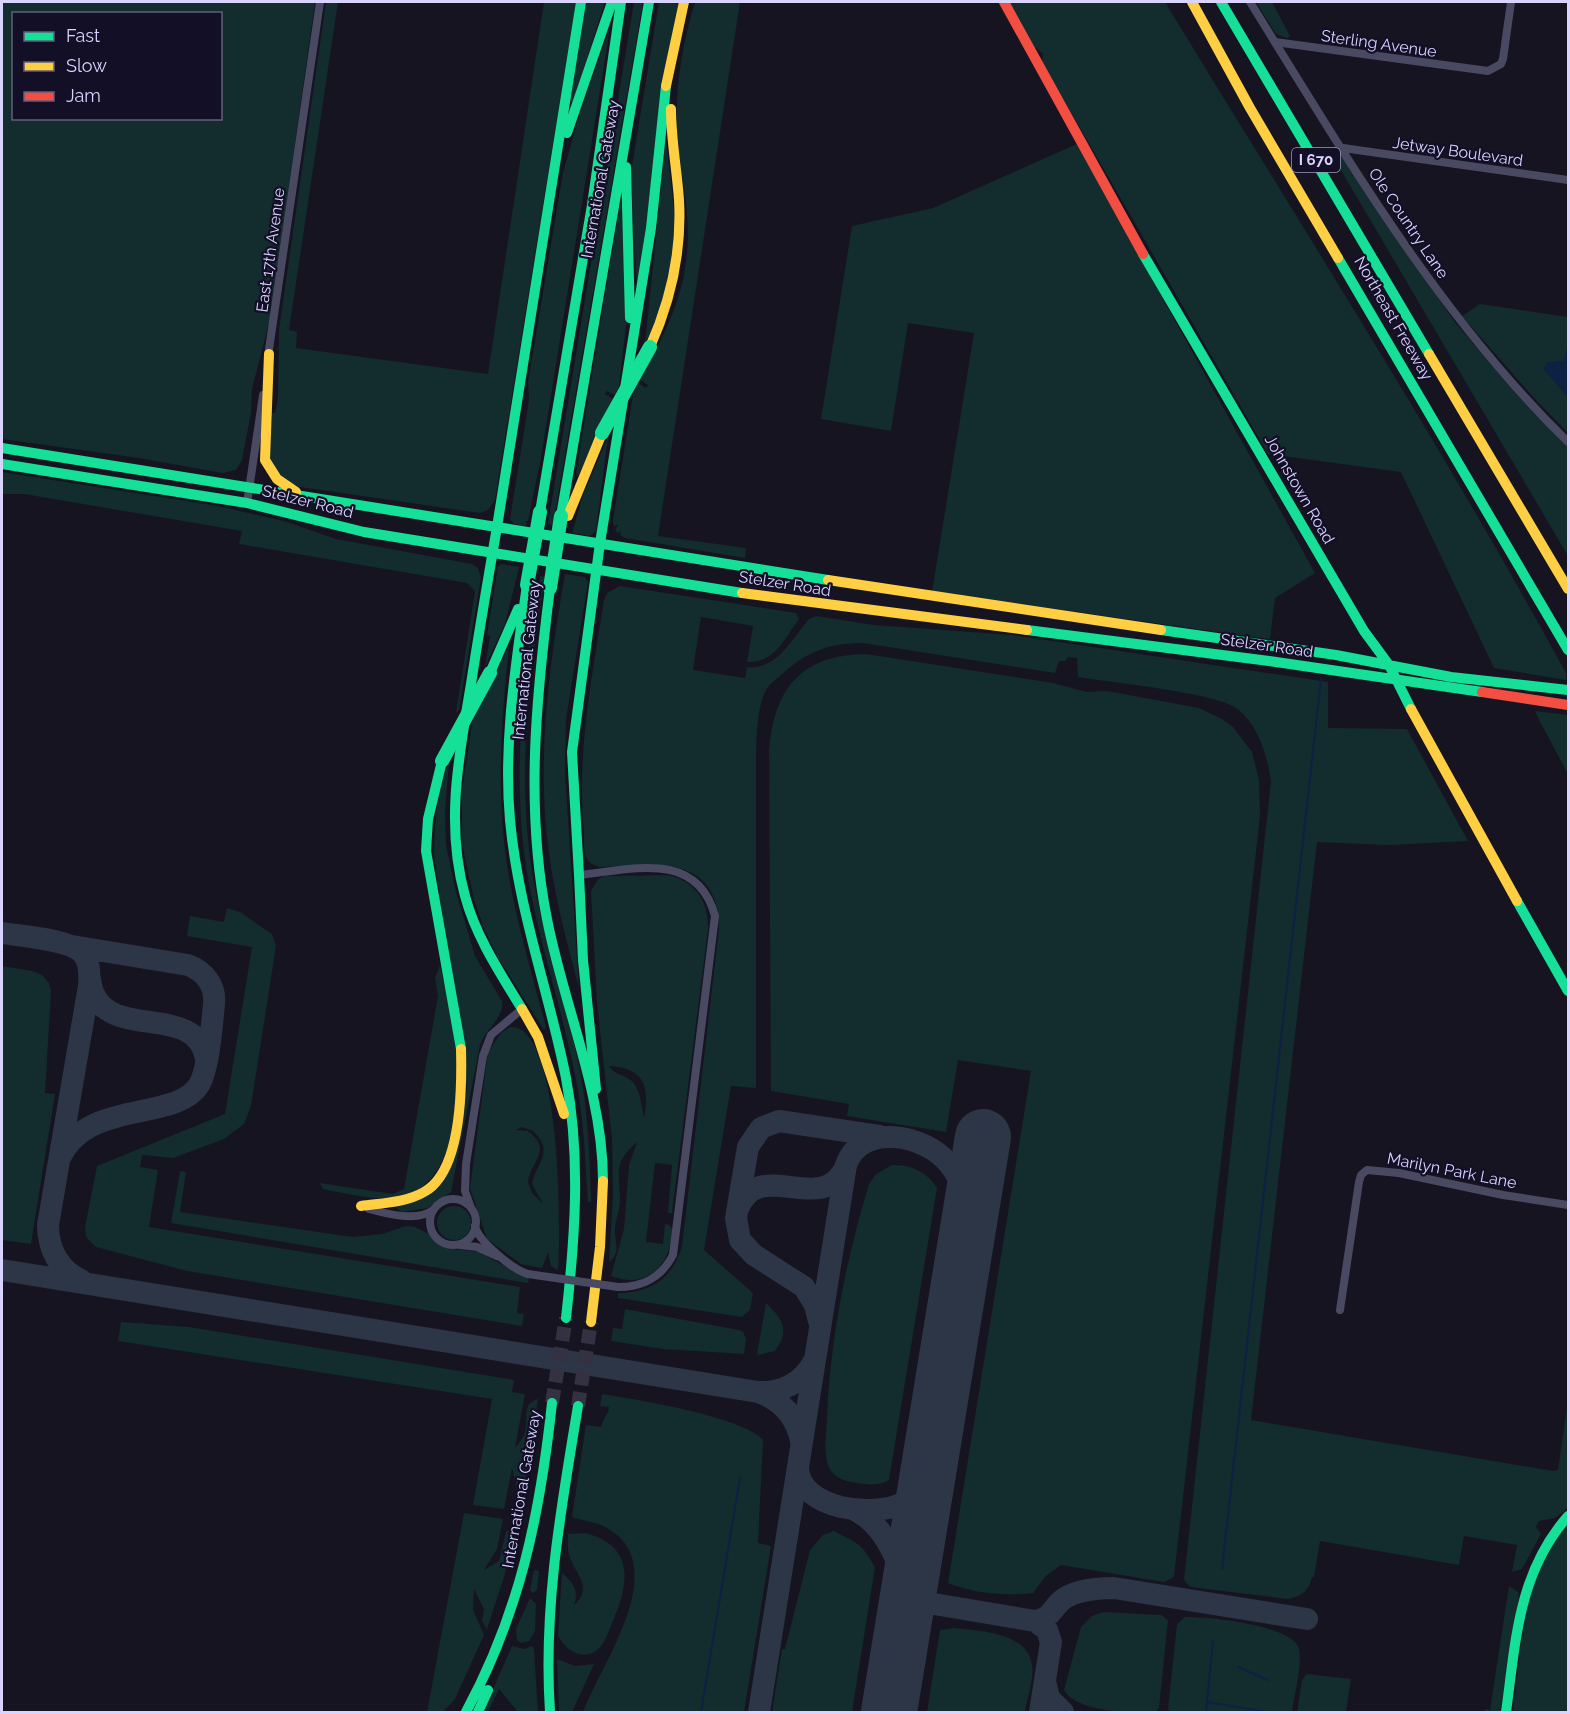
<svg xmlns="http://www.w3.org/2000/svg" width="1570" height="1714" font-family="Raleway,sans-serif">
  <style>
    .green { fill: #132c2d; fill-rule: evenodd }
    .water { fill: #0d2144 }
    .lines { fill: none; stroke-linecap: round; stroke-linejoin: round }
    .stream { stroke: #0d2144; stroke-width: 2 }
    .taxiway { stroke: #2c3646; stroke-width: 22 }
    .runway { stroke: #2c3646; stroke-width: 56 }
    .highway-tunnel { stroke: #333142; stroke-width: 14; stroke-dasharray: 14 7; stroke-linecap: butt }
    .street { stroke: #4a4962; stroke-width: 8 }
    .fast { stroke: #16e098; stroke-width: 10 }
    .slow { stroke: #ffcf43; stroke-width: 10 }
    .jam { stroke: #f24e42; stroke-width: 10 }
    .street-bridge { stroke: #4a4962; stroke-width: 8 }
    .fast-bridge { stroke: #16e098; stroke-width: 14 }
    .labels { text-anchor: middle; stroke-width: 4.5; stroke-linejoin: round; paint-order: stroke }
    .shield { fill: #130f26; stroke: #9e99be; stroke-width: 1.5 }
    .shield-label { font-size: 15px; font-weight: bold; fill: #d9d4ff }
    .street-label { font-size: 16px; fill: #d9d4ff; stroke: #130f26 }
  </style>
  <rect width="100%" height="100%" fill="#161421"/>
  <path class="green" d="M2,2H315L270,319L252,389L251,413L242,460L236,470L222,473L139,458L2,439ZM14,14H220V118H14Z
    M326,2H338L289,330L297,332L296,348L488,374L544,2H576L495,500L488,510L480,513L300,487L285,481L269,461L272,413H275L278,399L279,330Z
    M586,2H605L573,102L570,101Z
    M634,2H643L553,525L548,524Z
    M659,2H680L637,293L631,172Z
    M695,2H740L658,536L746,548L745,558L625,538L620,535L621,531L618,533L615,530L618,525L614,526L613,520L634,389L638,383L646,388L648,385L639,379C661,341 681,305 686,261C692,221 682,182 678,142C673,97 682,45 695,2Z
    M1007,2H1165C1300,224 1441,444 1566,673V680L1494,668L1401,472L1268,454L1042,62L1043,54L1030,43Z
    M1256,2H1272L1290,36L1287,38L1276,34Z
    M610,28L541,458L528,521H526L527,526L514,524L510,519L529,400L528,382L563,173L581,109Z
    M666,140L676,227L668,291L645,344Z
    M1077,144L1315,573L1275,598L1270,639L932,592L974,333L908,323L891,431L821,419L852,226L933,208Z
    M1343,156L1454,321L1499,374L1568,447V556L1335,160Z
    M621,198L627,317L619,387L615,395L607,391L605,394L613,399L578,476L576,473Z
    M1480,304L1568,317V344L1565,361L1547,363L1544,369L1568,397V433L1536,400L1462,316Z
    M608,437L596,531L590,536L572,533L583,495Z
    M2,472L218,506L284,521L336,539L472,564L478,568L481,578L459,710L456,713L475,591L467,583L239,544L242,531L24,494H2Z
    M502,564L519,567L505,624L485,667L490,636L487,635L498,566Z
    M565,574L585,577L588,582L566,719L565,773L579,988C567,943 555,899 549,853C536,759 549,667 565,574Z
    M540,576L545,577C530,671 518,762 530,858C540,930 566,999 580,1070C588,1114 590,1157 591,1202H588C585,1159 584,1117 575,1075C560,1000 534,928 524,853C513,759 524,668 540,576Z
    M620,586L796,613L799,619C784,639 775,663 747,662L753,626L701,617L693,670L745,678L747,667C777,670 791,640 809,619L816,616L874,625L1012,635L1328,682V728L1407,729L1468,841L1389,845L1317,842L1251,1420L1553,1471L1558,1470L1568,1401V1508L1555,1518L1539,1521L1536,1527L1541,1534L1522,1569L1512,1572L1517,1545L1464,1536L1459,1565L1320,1541L1314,1577H1312C1309,1591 1302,1596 1288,1599L1190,1587L1184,1580L1271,781C1267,755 1258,724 1236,708C1216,693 1108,682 1078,677L1077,658L1068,657L1065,661H1059L1055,673L863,643C829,643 805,652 780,676C776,679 770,684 767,688C757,706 757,733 756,752V1088L731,1086L704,1250L753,1293L750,1310L742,1317L618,1298V1293C651,1293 673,1278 682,1246L719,929C719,853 654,864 600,867C595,865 591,865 588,860C583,854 584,841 584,833C576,755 592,677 604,600L607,593Z
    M509,647C501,721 496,797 508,871C517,923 532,975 546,1027L544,1030L497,956L485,931L474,900L462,844V790L474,711Z
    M866,654L1053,683L1087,692L1107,691L1199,708L1222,719L1233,727L1252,752L1259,780L1260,816L1174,1577L1164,1582L1061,1565L1046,1576L1033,1593C1004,1596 976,1594 948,1583L1031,1071L958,1060L946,1132L847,1116L849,1104L771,1091L769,751C774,689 800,655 866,654Z
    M1535,711L1568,715V774L1538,718Z
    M449,762L445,812L446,845L456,892L475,956L502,1001C505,1017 486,1028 480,1045L451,1192L428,1208L402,1212L396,1208L443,1180L467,1089L434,855C434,823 437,792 449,762Z
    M668,875C695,881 709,901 708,929L672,1213H668L672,1165L655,1163L646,1242L663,1244L665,1224L669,1225L673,1230C670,1266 647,1290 611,1276L624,1229L629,1165L637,1142C612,1164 620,1172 620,1200C620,1210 616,1218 615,1228C614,1241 622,1252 609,1262L613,1196L612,1139L597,1003L591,891L598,879L605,876ZM609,1066C644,1068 650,1086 644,1117C641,1106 641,1090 632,1081C623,1074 616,1076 609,1066Z
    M227,908L240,912L272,934L276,946L251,1106L244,1124L224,1139L173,1158L142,1155L140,1167L158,1170L149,1227L520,1287L517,1313L524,1314L522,1326L187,1271L96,1247L86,1237L85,1227L97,1166L225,1114L252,947L187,936L190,916L224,922Z
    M440,965C445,987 452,1010 455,1032C461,1077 461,1176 409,1194C382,1204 351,1194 323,1189L320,1183L393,1194L404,1189L438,996L435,978Z
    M2,966L32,971L42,975L49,983L51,991L45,1093L55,1094L31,1244L2,1240Z
    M510,1027C562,1023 561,1234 558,1270L551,1266L548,1252L542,1268L521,1264L487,1239L470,1188L488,1052L501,1033ZM522,1127L533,1131C556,1153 535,1163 532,1184L543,1204L532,1193L528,1182C530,1161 554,1151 528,1131L516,1130Z
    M892,1165C911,1164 927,1172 937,1188L889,1480C879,1486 869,1485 858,1483C846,1482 833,1478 828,1465C823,1450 827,1430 827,1415C831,1335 846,1260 869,1184L876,1174Z
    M180,1171L186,1172L180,1212L353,1237L382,1234L406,1226L415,1227L429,1234L445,1248L479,1252L529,1279L528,1283L171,1223Z
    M437 1223a17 17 0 1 1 34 0a17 17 0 1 1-34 0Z
    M766,1303C783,1319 790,1330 775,1351L757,1355Z
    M625,1309L739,1330L743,1332L746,1339L744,1354L663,1349L611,1341L613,1328L622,1329Z
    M121,1322L189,1327L514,1380L512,1392L525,1394L515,1448C519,1443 524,1438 525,1431C529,1418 521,1404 538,1399L520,1512L514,1508L517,1488L512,1468L504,1509L473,1505L492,1399L118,1341Z
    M602,1394C635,1399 744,1417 763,1440L758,1543L771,1546L744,1712H583C600,1665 674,1566 607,1528C597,1522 583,1521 572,1517L586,1425L601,1427C603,1418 609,1413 609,1407L600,1406Z
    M464,1513L503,1519L497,1549L484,1570L499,1561L506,1532L518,1524L504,1577L487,1629L482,1621L484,1609L474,1589L473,1610L484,1635L455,1699L443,1712H427Z
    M1568,1523V1712H1513C1521,1652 1523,1567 1568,1523Z
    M834,1531C858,1544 860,1541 875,1567L852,1712H772L782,1649H785L810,1550L823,1535Z
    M585,1533C636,1546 629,1585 612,1623C608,1633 605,1644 596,1651C581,1661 564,1649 558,1635L562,1573C574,1583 579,1591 574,1605C593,1588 577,1576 570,1558C567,1551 568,1541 568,1534Z
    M534,1570L539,1571L537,1590L533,1593L530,1590Z
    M1509,1586L1518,1592L1519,1597L1500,1712H1485V1709L1490,1710Z
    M530,1598L536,1604L535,1631L529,1641L521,1643L517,1640L516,1629Z
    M1103,1612L1161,1615L1168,1620L1159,1708L1156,1712C1133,1713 1077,1713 1064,1690L1081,1627L1092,1616Z
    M1185,1617C1207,1616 1288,1625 1298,1646C1304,1659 1294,1696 1292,1712H1171L1168,1709L1177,1624Z
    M954,1628C979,1631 1029,1632 1032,1666C1034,1680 1027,1698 1025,1712H927L940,1630Z
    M512,1646L524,1649L532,1646L534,1649L538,1712H518L499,1689L488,1712H483Z
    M557,1659L575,1666L594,1664L572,1712H559Z
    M1307,1674L1351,1679L1346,1711L1355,1712H1297L1302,1680Z"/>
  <path class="water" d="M1568,344V397L1544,369L1547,363L1564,361Z"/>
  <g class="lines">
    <path class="stream" d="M1222,1569L1321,679
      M1238,1667L1268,1680
      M1207,1702L1268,1712
      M701,1712L740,1478
      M1206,1712L1213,1640"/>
    <path class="taxiway" d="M2,933C20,936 66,939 80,951C90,959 90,974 89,986L48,1225C48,1249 59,1270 81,1280
      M90,979C97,1047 197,998 206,1059
      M61,1156C89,1099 176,1122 199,1085C209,1068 212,1024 214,1004C216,985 204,971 188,965L72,946
      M737,1211C759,1153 821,1220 846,1166
      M2,1270L758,1392C782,1400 796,1416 801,1441
      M819,1321L815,1305L804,1287L754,1255L740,1240L736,1218L748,1147L761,1128L779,1121L879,1136
      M758,1392C781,1393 803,1383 814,1361
      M798,1468C800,1510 875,1518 903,1503C916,1496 923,1484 929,1471
      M853,1509C899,1531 898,1589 926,1603
      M902,1577L904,1621
      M934,1604L1035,1621C1050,1619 1051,1610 1061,1601C1073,1590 1099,1588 1114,1588L1307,1619
      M1035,1621L1047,1630L1051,1642L1040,1712
      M1045,1681L1049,1698L1063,1712
      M759,1712L846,1165C861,1122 925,1134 949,1164C963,1181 966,1199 969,1219"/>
    <path class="runway" d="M889,1712L983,1137"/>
    <path class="highway-tunnel" d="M552,1403L566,1318
      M578,1406L591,1322"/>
    <path class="street" d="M1250,2C1345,155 1438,315 1568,442
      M1275,42L1488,71L1501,64L1503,59L1511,2
      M1343,148L1568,180
      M268,356L320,2
      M247,503L263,395
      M579,875C630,870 697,849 715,916L673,1255C661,1278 643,1287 618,1287
      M430 1222a23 23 0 1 1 46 0a23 23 0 1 1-46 0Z
      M471,1208L465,1191L466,1164L483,1056L491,1035L522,1009
      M369,1209C387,1214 418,1222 433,1210
      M475,1226C478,1241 513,1270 528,1274
      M460,1245L477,1247L497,1256
      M1340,1310L1359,1182L1361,1175L1367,1170L1399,1173L1503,1195L1568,1205"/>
    <path class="fast" d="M1221,2L1429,354
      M567,133L612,2
      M626,167L630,318
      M1143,254L1364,631L1389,665L1411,709
      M1338,258L1568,650
      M2,448L828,580
      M2,464L247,503L364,532L742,593
      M540,512L592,205L621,2
      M561,516L649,2
      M497,527C488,579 479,632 471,684C459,755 445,824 465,896C476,937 500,973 522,1009
      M497,527L581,2
      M600,543L651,228L666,86
      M527,585C516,663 503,742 510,820C518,909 549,992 566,1078C581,1157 575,1238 566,1318
      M550,588C536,698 525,809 547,919C564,1007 603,1092 603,1181
      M1027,630L1269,661L1482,692
      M1161,630L1336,655L1451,677L1568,690
      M490,673L518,609
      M442,761L428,819L426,851L461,1049
      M579,875L572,752L600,543
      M579,875L583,960L596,1089
      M1517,901L1568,991
      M466,1712C520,1612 540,1515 552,1403
      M478,1712L488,1690
      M550,1712C543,1608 561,1508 578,1406
      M1506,1712C1516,1640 1518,1573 1568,1516"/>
    <path class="slow" d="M1192,2L1250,108L1338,258
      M666,86L684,2
      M650,347C671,300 682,252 679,200C677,170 671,140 671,109
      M269,354L265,460L277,479L296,492
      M1429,354L1568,589
      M568,516L602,433
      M828,580L1161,630
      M742,593L1027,630
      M1411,709L1517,901
      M522,1009L538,1037L564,1114
      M361,1206C382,1203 405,1203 424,1192C462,1171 462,1087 461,1049
      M591,1322L600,1247L603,1181"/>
    <path class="jam" d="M1004,2L1143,254
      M1482,692L1568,705"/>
    <path class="street-bridge" d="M528,1274L618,1287"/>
    <path class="fast-bridge" d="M602,433L650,347
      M527,585L540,512
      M550,588L561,516
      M442,761L490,673"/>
  </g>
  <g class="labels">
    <rect class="shield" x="1292" y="148" width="48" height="24" rx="4.5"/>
    <g class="shield-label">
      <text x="1316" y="165">I 670</text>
    </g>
    <g class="street-label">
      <text transform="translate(1379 43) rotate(8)" y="6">Sterling Avenue</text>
      <text transform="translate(1458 151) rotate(8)" y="6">Jetway Boulevard</text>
      <text transform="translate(600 179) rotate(-80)" y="6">International Gateway</text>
      <text transform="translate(1409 223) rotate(56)" y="6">Ole Country Lane</text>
      <text transform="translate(270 250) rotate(-82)" y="6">East 17th Avenue</text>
      <text transform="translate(1394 318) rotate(60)" y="6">Northeast Freeway</text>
      <text transform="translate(1300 489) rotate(60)" y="6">Johnstown Road</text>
      <text transform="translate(308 501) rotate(14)" y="6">Stelzer Road</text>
      <text transform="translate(785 583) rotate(9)" y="6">Stelzer Road</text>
      <text transform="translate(1267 645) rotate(8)" y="6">Stelzer Road</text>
      <text transform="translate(526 660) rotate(-84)" y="6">International Gateway</text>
      <text transform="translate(1452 1170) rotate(11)" y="6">Marilyn Park Lane</text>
      <text transform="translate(521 1489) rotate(-80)" y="6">International Gateway</text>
    </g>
  </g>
  <rect width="1570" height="1714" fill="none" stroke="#d9d4ff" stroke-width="6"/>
  <rect x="12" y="12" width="210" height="108" fill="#130f26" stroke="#625e7d" stroke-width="1.5"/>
  <rect x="24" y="32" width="30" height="9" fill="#16e098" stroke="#625e7d" stroke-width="1.5"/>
  <text x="66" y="42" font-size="18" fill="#d9d4ff">Fast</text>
  <rect x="24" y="62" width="30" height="9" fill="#ffcf43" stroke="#625e7d" stroke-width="1.5"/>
  <text x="66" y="72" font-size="18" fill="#d9d4ff">Slow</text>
  <rect x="24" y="92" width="30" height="9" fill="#f24e42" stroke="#625e7d" stroke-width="1.5"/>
  <text x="66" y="102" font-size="18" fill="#d9d4ff">Jam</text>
</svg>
